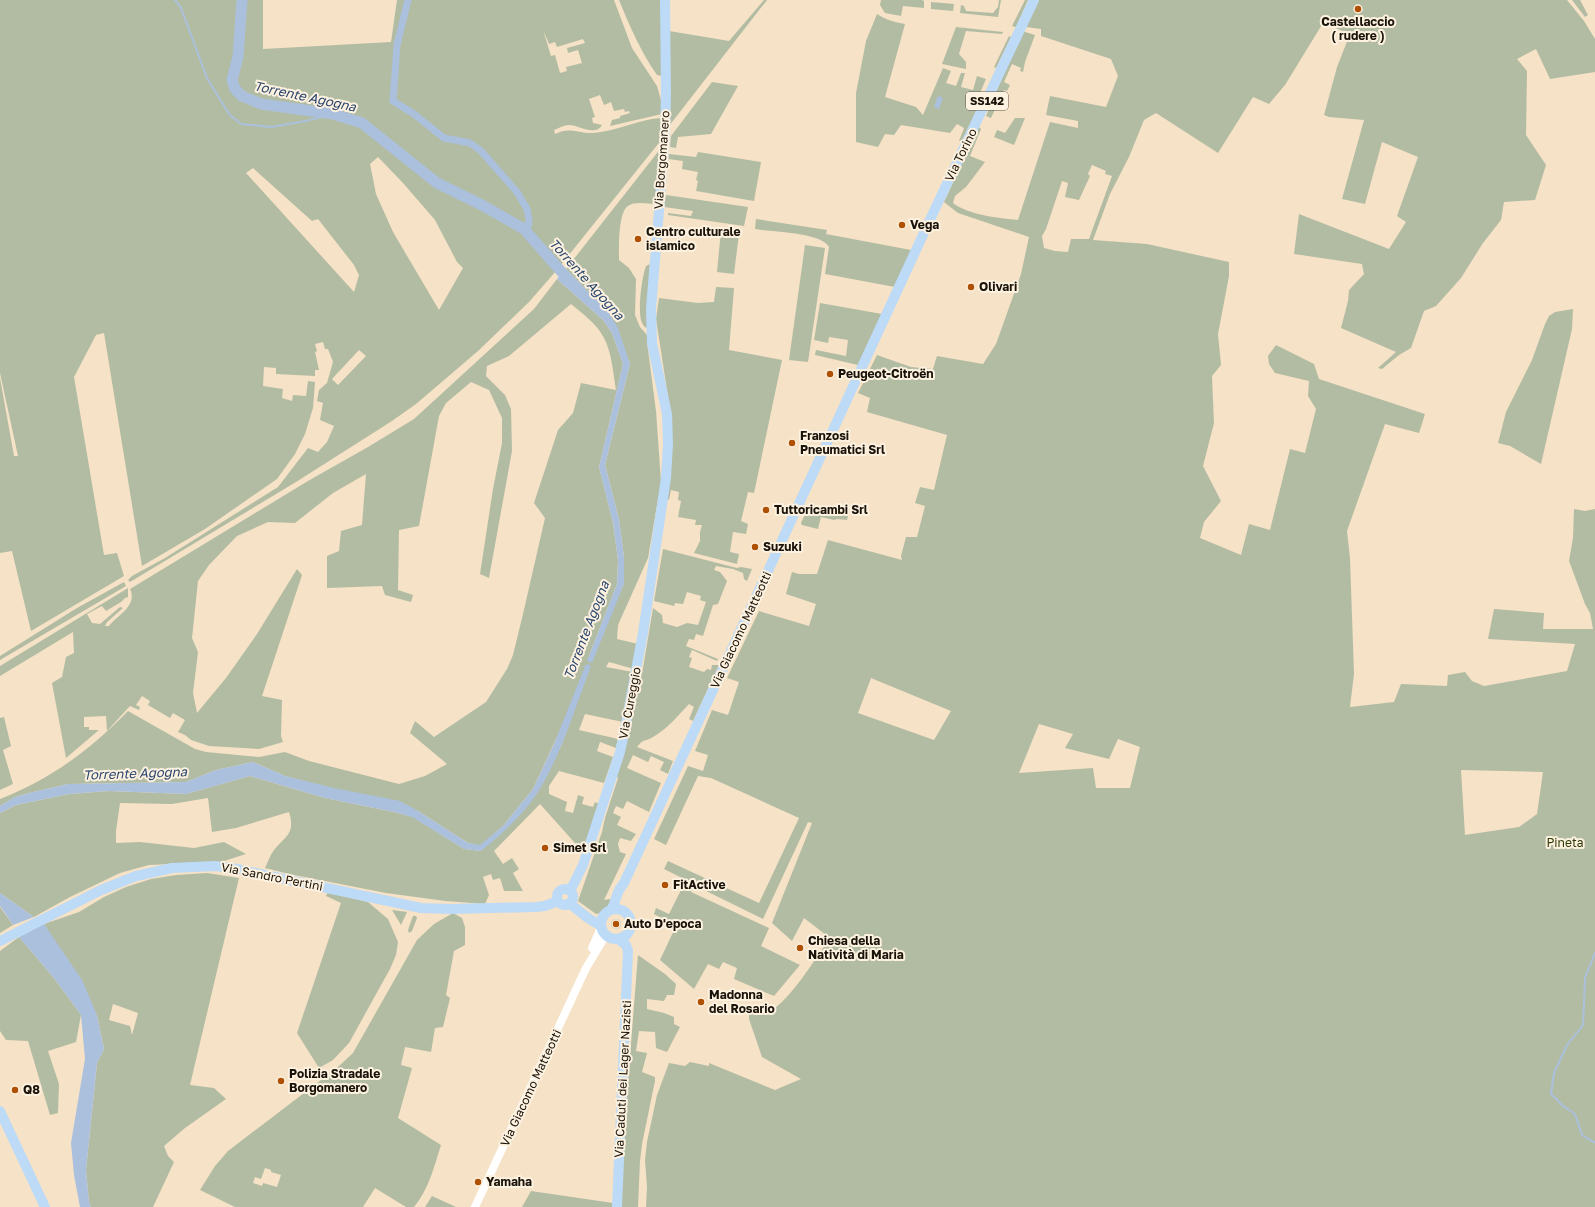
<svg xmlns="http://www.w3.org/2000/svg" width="1595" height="1207" font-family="'Golos Text',sans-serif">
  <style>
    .green { fill: #b2bca3; fill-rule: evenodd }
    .water { fill: #abc0dd }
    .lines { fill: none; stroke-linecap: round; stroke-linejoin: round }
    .stream { stroke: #abc0dd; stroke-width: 2 }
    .canal { stroke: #abc0dd; stroke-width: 7 }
    .river { stroke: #abc0dd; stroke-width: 11 }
    .minor { stroke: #fff; stroke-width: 8 }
    .major { stroke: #bddaf7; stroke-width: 10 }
    .poi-dot { fill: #af5002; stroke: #fdf1e0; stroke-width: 1.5 }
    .labels { text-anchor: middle; stroke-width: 4; stroke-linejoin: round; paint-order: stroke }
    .shield { fill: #fdf1e0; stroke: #5e564a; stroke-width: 1 }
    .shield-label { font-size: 11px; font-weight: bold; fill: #1a1309 }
    .poi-label { font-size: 12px; font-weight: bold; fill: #1a1309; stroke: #fdf1e0; text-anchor: start }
    .street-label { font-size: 12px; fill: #1a1309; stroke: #fdf1e0 }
    .park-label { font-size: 12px; fill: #2c3b06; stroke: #fdf1e0 }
    .water-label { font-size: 13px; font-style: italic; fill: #29466e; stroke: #fdf1e0 }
  </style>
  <rect width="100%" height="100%" fill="#f6e2c6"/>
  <path class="green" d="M0,0H263V49L391,42L397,0H614L632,48L657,86L663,107L662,114L610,126L612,120L620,118V116L630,113L629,111L625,112L624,109L614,111L611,102L604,105L600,95L589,99L595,117L592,118L593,123L602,125C595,137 579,125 569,125C564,125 559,128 554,130L555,134C570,126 579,134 594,133C617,131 639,119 662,118V139L556,271L529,302L478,351L416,404L392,421L296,482L130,582L128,580L132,576L165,558L278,487L308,448L318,452L327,442L334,426L320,420L323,403L317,401L319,390L327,383L333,362L328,349H325L323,342L315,344L317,351L315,352L319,370H315V376L276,374V368L264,367L263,386L283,389L282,398L292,401L293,395L306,396L308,381L315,382L313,408L305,434L295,454L277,479L205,529L142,566L104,333L96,335L74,377L104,555L117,553L124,576L31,631L12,551L0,553V378L14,456H18L0,373ZM543,30L549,44L555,42L557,47L583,39L585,43L567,48L568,53L578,50L582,63L566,67L567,71L560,73L555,55L551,56ZM378,157L403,183L435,220L457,262L463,268L439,310L393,232L376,194L370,164ZM253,168L312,221L318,219L354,265L359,275L354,292L246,173ZM359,350L366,356L338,385L332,379Z
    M619,0H661L662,76L657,75C641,52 630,27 619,0Z
    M764,0H767L669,126V31L729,41Z
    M881,0H922L924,1V8L903,6L901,16L885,13L880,5Z
    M999,0H1001L998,17L960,13L961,5L964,6L966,11L993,13L998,7Z
    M1025,0H1028L1016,27L1012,26Z
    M1039,0H1567L1584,21L1595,39V72L1550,79L1536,49L1517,59L1527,71L1526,135L1546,165L1535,200L1504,202L1501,220L1483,243L1461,278L1436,306L1424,311L1411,348L1399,355L1382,369L1378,368L1396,352L1341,328L1348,301L1349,290L1364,274L1362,264L1294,254L1299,214L1389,249L1406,222L1397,216L1418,157L1382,142L1365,204L1342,199L1364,120L1329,117L1324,115L1337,67L1350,34L1323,23L1285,85L1269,104L1253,97L1218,153L1156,113L1144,120L1129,157L1110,194L1093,240L1147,244L1229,262V276L1218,334L1221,365L1212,376L1214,423L1203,466L1221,501L1204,522L1200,538L1241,555L1249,524L1270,530L1290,449L1305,453L1316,409L1308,396L1309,381L1275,373L1269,364L1268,356L1276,345L1314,364L1319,379L1425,414L1419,433L1385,424L1347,531L1350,558L1354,674L1350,707L1394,702L1401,684L1447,686L1448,675L1465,672L1472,681L1484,686L1567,671L1575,644L1488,639L1494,609L1544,613L1543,629H1593L1590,613L1585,604L1569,561L1573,538L1574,509L1585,511L1595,509V1207H646L647,1187L645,1160L647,1142L657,1095L669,1063L685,1066L690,1062L709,1066V1063L775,1090L801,1079L762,1057L749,1019V1015C756,1012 762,1015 770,1011C789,1002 817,956 830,938L804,918L792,941L772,923L812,823L808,822L763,919L694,885L691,892L769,928L761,946L800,965L774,996L734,979L737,968L723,962L719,969L708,964L694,989L660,960L676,926L654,914L656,908L669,914L686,880L664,869L668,861L759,903L799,818L711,778L698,776L666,845L654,839L688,766L703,771L708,755L695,751L712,710L728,715L739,682L727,678L759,611L809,626L816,604L786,594L792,572L799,574H817L828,540L902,560L901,556L906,537H917L925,506L915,503L920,487L934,490L947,435L867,412L870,398L858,393L877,355L911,367L933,369L937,356L983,364L996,344L1021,274L1029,237L958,213L944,202L979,127L981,129L970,156L985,162L966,187L955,196L953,203C968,215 999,218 1018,220L1050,122L1078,128V121L1046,115L1050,96L1106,107L1118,76L1111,59L1041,36V29L1026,27ZM1092,165L1106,171L1105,174L1112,176L1089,239H1071L1068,252L1055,251L1044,248L1042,236L1046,229L1062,181L1068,183L1065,197L1079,200L1090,176L1088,174ZM871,678L951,711L934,740L858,713ZM1039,724L1073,734L1065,748L1109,759L1118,739L1140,747L1130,788H1096L1093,768L1019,773ZM1461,770L1543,772L1537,814L1519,827L1465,835Z
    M1572,0H1580L1588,15L1585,17Z
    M931,2L954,4L953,11L931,9Z
    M877,14C886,20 894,22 905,24L885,97L916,107L923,115L943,68L951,71L946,83L956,86L961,73H965L961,87L973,90L977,76L986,79L980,93L983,96L962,142L959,141L964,128L957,124L950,133L901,125L894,135L885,134L878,147L856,142V93L866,41Z
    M956,27L1003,32L1002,34L966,31L959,54L966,62V69L942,64Z
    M1022,31L1035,35L1025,62L1023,72L1020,71L1021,68L1012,64L1004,82L1010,85L1007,91L1004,90L991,118L986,116Z
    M1009,36L1011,37L996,68L994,67Z
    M712,82L738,86L711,134L678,137L676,148L670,147L671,136Z
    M1015,118H1025L1014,145L994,137L997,130L1005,133Z
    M661,148L656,204C648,204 635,201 628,206C618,212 619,248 619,260L629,268L636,279L635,315L640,327L648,336L647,342L656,411L661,482L648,558L618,625L617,639L638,644L634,669L609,662L606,667L633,672L623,722L585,714L579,730L618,739L616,748L600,742L597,751L613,757L604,783L559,771L549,786V794L567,802L565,811L573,813L578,795L584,797L582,804L593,807L595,802L599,804L583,852L540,804L494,851L503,864L512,858L519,869L513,873L523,891H504L500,878L493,880L491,874L483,877L489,895L485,904L445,901L386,893L289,874L265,868C268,862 270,855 274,850C285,836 296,834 289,812L236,828L212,832L208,798L172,804L120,803L116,831V843L140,842L194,848L224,842L246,854L221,862L149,865L120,873L70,897L34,917L0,893V813L16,805L69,794L109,791L186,794L250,776L325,798L394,812L413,817L464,849L481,851L537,793L561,746L590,665L533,789L503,826L480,846L468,843L418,811L285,776L253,762L216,770L186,782L68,784L25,794L15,797L0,806V799C51,779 90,750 128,711L195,749L206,752L259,757L285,752L309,761L399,784L425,776L447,764L410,733L415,721L434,737L486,702L507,669L513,655L523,614L545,518L534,503L558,430L573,413L581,383L616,390C613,373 612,353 604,338C597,324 582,313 571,304L509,356L487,366L486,376L505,395L511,409L512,451L489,578L480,574L493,489L502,443V418L489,390L471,382L446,403L439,416L419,526L399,530L398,590L413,595L411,602L385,595L382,586L327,588V556L339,551L341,531L362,525L366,474L333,493L295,523L268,522L237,536L209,565L198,581L192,638L198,652L193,693L197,713L226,678L257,634L297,569L302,575L262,696L282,700L281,736L283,742L259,749L209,746L191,740L185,735L178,732L185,720L173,713L170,718L148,705L150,701L142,696L136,705L140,707L139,710L130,706L107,731L106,716L84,717V727H89V730H99L66,758L52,683L62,677L66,657L74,653L73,632L0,676V666L128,588V597L125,598L121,602L106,611L102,606L87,614L92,623L100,624L120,607L123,608L107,622L105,626H109C117,615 138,606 130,589L308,481L368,447L414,419L534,309L557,279L603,320L612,333L623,364L599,467L613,523L618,560L617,584L587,661L624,584V557L619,519L605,465L630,364L608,312L566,269Z
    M698,152L761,162L754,201L696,191L698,181L696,180L698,172L682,169L683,161L668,159L669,154L696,157Z
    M666,195L748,207L744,226L668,215V213L691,216L693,211L664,207Z
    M756,219L827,230L826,234L911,250L895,287L825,274L829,247C821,232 772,232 755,229Z
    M721,230L739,234L734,274L717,272Z
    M805,245L825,248L808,362L789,360Z
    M650,264L648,325L646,328C644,326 643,325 642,323C637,313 642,276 646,266Z
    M716,287L734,288L729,350L782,360L754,493L748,492L741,521L748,524L746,534L733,532L730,552L739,554L737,564L694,553L700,541V532L702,525H695L696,520L678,517L681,501L678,500L679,492L671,490L669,500L667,499L671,416L656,319L659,298L698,303L714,302Z
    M820,303L882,314L858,365L815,355L816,350L846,356L848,340L829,337L828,343L814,340Z
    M1573,309L1572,329L1541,464L1510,446L1498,443L1506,412L1532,360L1545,324L1549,316L1555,312Z
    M809,506L848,516L847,520L837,519L834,520L821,517L818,529L802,525L801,523Z
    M663,549L737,568L741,567L752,569L747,581L744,579L743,573L733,569L716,566L714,570L720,572L727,581L718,604L713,605L703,636L696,634L694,640L689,639L686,646L718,659L717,661L692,650L689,657L692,658L689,667L704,672L707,669L711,670L712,665H719L693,721L689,719L694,707L689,704C678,716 667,729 653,737C645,742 644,738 637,747L673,761L668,774L660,770L664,762L651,756L648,762L633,755L627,768L661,783L649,812L627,801L623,809L616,806L613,813L621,817L617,825L636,834L631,841L620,838L618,844L620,852L626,854L604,900L609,899L612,900C608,908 606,913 596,914L578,901L602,832L605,818L618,778L616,775L643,668L653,608L662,615L663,623L677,627L687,623L698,625L706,602L700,600L701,596L687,592L683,604L675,603L674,606L654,601Z
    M124,582L126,586L0,660V656L77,608Z
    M4,717L11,746L3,750L13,784L0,790V718Z
    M207,873L239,878L190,1085L214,1088L226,1099L185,1128L164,1146L168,1156L174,1162L153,1207H91L89,1202L86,1170L97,1063L104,1049L97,1015L44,924L79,912L104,897L126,887L151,879L176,875ZM113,1004L138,1013L132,1035L130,1026L109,1020Z
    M328,892L368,902L388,919L398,942L396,955L390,969L349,1043L333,1060L319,1068L297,1033L341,903L326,896Z
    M0,907L13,925L0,933Z
    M392,910L407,912L401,925Z
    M453,913L462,918L465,927V945L454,951L446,995L450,998L443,1027L435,1028L431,1052L405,1047L401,1065L412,1068L398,1118L441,1145C434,1167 429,1189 414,1207H406L375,1188L363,1207H235L200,1190L215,1166L228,1151L338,1067L353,1053L417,940L434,924ZM265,1168L271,1170V1172L281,1175L277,1187L263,1183L262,1186L253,1183L255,1177L261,1179Z
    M413,916H416L417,918L412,931L409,933L408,930Z
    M611 924a5 5 0 1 1 10 0a5 5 0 1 1-10 0Z
    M19,937L54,978L81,1015L76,1042L48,1051L59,1084L58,1113L50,1115L28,1041L6,1040L0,1031V951Z
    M638,955L665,974L676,984L674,995H667L664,1001L647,999V1009L664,1013L674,1017V1024L680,1027L667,1052L656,1048L655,1032L639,1031L636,1051L647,1053L642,1072L655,1077V1081L642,1144L640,1161L638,1207H620L627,1094Z
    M531,1191L613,1203L612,1207H522Z
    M432,1196L456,1207H425Z"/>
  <path class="water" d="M938,96L943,98L939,109L934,107Z
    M566,269L608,312L618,328L630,364L605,465L619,519L624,557V584L592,663L587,661L617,584L618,560L613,523L599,467L623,364L612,333L603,320L557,279Z
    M586,664L591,666C575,708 562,753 538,792C523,815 502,834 481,851L464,849L412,817L394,812L325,798L250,776L186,794L109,791L69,794L16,805L0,813V806L15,797L25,794L68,784L186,782L216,770L253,762L285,776L334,788L400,801L418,811L468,843L480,845L503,826L533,789L554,744Z
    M0,893L34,917L13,925L0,906Z
    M44,924L82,980L97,1015L104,1049L97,1063L86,1170L89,1202L91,1207H80L74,1175L71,1143L85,1059L81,1015L54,978L19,937Z"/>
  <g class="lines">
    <path class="stream" d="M175,0L181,8L207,78L229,114L241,124L271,127L306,121L333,114
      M1595,953L1585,978L1583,1025L1567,1045L1554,1073L1551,1094L1563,1106L1575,1114L1582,1135L1595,1143"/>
    <path class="canal" d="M408,0L397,45L393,101L414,114L444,138L470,143L481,151L517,192L527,209L529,221L527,232"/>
    <path class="river" d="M242,0L238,57L232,80L235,89L242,96L261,104L333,114L362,123L437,183L480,204L524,229L573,285"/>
    <path class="minor" d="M592,948L601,928
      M475,1207L586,968L606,935"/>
    <path class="major" d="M557 897a8 8 0 1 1 16 0a8 8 0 1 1-16 0Z
      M570,891L583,865L620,752L625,729L643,633L666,478L668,444L667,414L652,343L651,309L665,137L666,93L665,0
      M569,903L588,918L601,926
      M601 924a15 15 0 1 1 30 0a15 15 0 1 1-30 0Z
      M612,909L619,890L624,883L934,211L1034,0
      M0,941L101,890L136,876L172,868L215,866L232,868L421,908L451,909L536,907L545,906L558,901
      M0,1111L45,1207
      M617,1207L628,951L626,945L618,939"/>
  </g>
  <g class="poi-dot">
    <circle cx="1358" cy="9" r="4"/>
    <circle cx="902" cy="225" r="4"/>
    <circle cx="638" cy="239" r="4"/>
    <circle cx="971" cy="287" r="4"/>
    <circle cx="830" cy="374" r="4"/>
    <circle cx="792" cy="443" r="4"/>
    <circle cx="766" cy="510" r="4"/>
    <circle cx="755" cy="547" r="4"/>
    <circle cx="545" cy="848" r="4"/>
    <circle cx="665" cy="885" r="4"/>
    <circle cx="616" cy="924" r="4"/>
    <circle cx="800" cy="948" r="4"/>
    <circle cx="701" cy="1002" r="4"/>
    <circle cx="281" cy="1081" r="4"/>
    <circle cx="15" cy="1090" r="4"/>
    <circle cx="478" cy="1182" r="4"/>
  </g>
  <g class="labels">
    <rect class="shield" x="966" y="92" width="42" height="18" rx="3"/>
    <g class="shield-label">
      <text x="987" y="105">SS142</text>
    </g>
    <g class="poi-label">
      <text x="1358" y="26" text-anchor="middle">Castellaccio<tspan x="1358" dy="14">( rudere )</tspan></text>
      <text x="910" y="229">Vega</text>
      <text x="646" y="236">Centro culturale<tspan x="646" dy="14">islamico</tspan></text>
      <text x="979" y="291">Olivari</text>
      <text x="838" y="378">Peugeot-Citroën</text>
      <text x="800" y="440">Franzosi<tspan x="800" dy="14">Pneumatici Srl</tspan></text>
      <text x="774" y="514">Tuttoricambi Srl</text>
      <text x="763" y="551">Suzuki</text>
      <text x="553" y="852">Simet Srl</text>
      <text x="673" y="889">FitActive</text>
      <text x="624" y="928">Auto D'epoca</text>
      <text x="808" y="945">Chiesa della<tspan x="808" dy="14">Natività di Maria</tspan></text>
      <text x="709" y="999">Madonna<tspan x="709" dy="14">del Rosario</tspan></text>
      <text x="289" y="1078">Polizia Stradale<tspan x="289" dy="14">Borgomanero</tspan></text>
      <text x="23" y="1094">Q8</text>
      <text x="486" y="1186">Yamaha</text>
    </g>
    <g class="street-label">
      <text transform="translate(961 155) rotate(-64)" y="4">Via Torino</text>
      <text transform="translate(662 160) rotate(-86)" y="4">Via Borgomanero</text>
      <text transform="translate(741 630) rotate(-65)" y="4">Via Giacomo Matteotti</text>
      <text transform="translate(630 703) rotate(-79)" y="4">Via Cureggio</text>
      <text transform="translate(272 877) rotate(11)" y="4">Via Sandro Pertini</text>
      <text transform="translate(623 1079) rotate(-87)" y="4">Via Caduti dei Lager Nazisti</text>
      <text transform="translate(531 1088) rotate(-65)" y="4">Via Giacomo Matteotti</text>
    </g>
    <g class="park-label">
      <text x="1565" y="847">Pineta</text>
    </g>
    <g class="water-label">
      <text transform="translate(305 96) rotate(12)" y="5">Torrente Agogna</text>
      <text transform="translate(587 279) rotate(48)" y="5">Torrente Agogna</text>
      <text transform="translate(586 630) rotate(-69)" y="5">Torrente Agogna</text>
      <text transform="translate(135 773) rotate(-2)" y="5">Torrente Agogna</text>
    </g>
  </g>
</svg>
